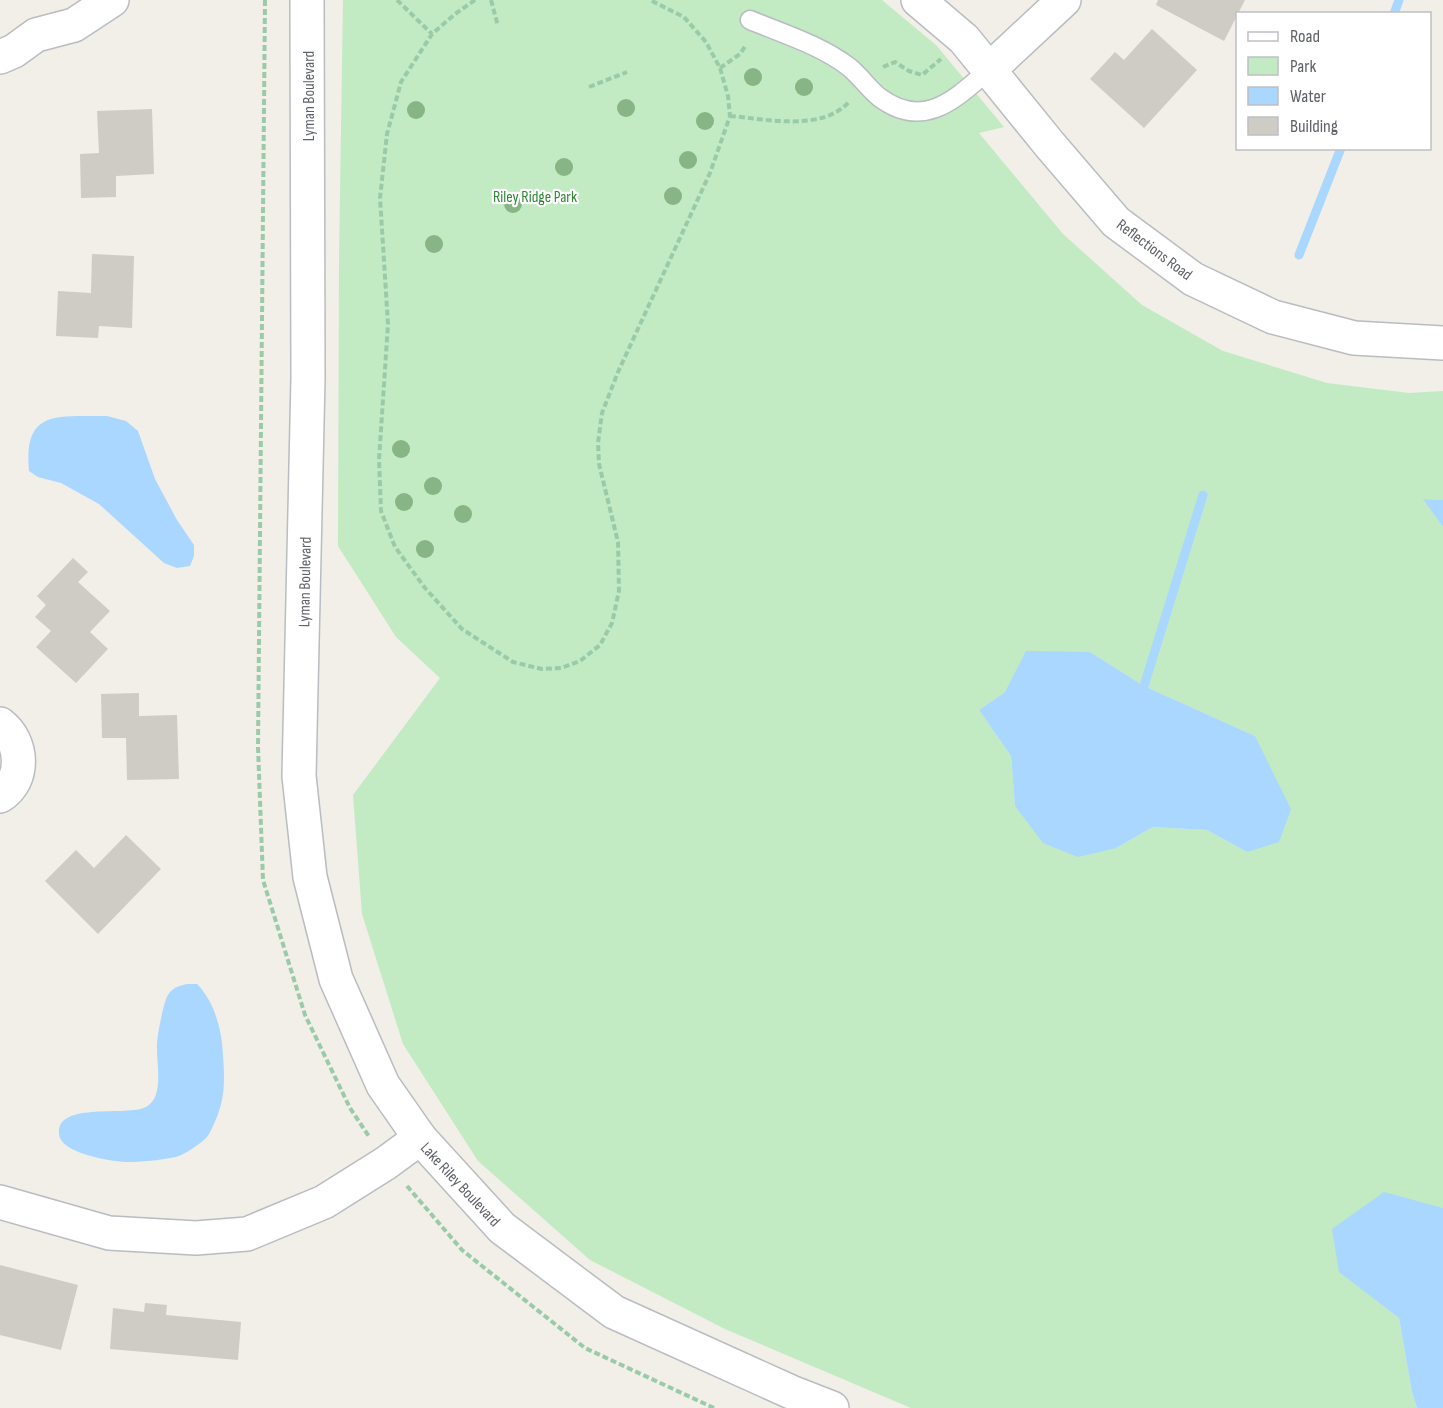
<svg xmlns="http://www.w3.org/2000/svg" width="1443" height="1408" font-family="'Sofia Sans Condensed',sans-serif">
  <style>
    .green { fill: #c2eac3; fill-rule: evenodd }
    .water { fill: #a9d7ff }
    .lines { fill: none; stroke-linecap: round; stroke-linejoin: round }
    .stream { stroke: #a9d7ff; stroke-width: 9 }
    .building { fill: #ceccc5 }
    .service-casing { stroke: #b9bcc1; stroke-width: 21 }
    .minor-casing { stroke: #b9bcc1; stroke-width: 36 }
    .tertiary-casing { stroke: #b9bcc1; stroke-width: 36 }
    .path { stroke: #9acba9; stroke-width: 4; stroke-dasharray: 6 3; stroke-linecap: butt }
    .service { stroke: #fff; stroke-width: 18 }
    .minor { stroke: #fff; stroke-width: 33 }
    .tertiary { stroke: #fff; stroke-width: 33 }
    .tree { fill: #87b586 }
    .labels { text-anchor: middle; stroke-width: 4.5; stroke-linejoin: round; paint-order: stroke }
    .street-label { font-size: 16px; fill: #5e6268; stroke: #fff }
    .park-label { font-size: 16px; fill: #308536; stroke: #fff }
  </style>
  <rect width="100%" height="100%" fill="#f1efe7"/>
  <path class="green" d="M343,0H882L936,45L1004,127L979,133L1063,234L1142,305L1223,351L1327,383L1409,393L1443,391V500L1424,499L1443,527V1208L1436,1207L1340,1272L1399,1318L1412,1392L1417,1408H911L725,1329L590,1260L478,1161L403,1044L362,914L353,795L440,678L396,637L338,546L339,261ZM1090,652L1144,686L1255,736L1247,852L1207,830L1153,827L1116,848L1015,806L1011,756L979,710L1005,692Z"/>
  <path class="water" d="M107,416L126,421L138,431L155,479L177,520L194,545V556L190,566L177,568L164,563L99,504L61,483L38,477L29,471C23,408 59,417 107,416Z
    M1423,499L1443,500V527Z
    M1026,651L1090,652L1144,686L1255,736L1291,809L1279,842L1247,852L1207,830L1153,827L1116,848L1078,857L1043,843L1015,806L1011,756L979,710L1005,692Z
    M187,984H197C215,1002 222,1031 223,1055C225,1083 225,1101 213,1126C211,1130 209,1135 206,1138C200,1144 184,1155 176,1157C161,1160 141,1162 126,1162C109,1161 60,1153 59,1134C56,1101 127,1117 146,1107C155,1102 157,1093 158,1084C159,1072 157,1060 157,1048C156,1040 164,1000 168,995C173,987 179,986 187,984Z
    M1384,1192L1443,1208V1408H1417L1412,1392L1399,1318L1339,1272L1332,1229Z"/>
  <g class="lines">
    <path class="stream" d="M1394,14L1399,0
      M1299,255L1341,148
      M1144,686L1203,495"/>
  </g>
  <path class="building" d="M1158,0H1245L1224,41L1156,5Z
    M1152,29L1197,70L1144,128L1090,79L1115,52L1124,60Z
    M152,109L154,174L116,176V197L81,198L80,154L99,153L97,111Z
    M92,254L134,256L132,328L99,326L98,338L56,336L58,291L91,293Z
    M73,558L88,572L78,582L110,611L90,632L108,649L76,683L36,647L51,631L35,617L46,605L37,596Z
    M139,693V716L177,715L179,779L127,780L126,738H102L101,694Z
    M126,835L161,869L98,934L45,881L76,850L94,868Z
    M0,1265L78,1285L61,1350L0,1335Z
    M145,1303L167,1305L166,1315L241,1322L238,1360L110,1349L113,1308L144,1312Z"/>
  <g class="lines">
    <g class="service-casing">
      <path id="service" d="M750,20C784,34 820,45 849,67C860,76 868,88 879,97C924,131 955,99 990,69"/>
    </g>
    <g class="minor-casing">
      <path id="minor" d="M918,0L964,39L1050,145L1116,222L1193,279L1273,317L1354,338L1443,343
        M0,57L14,51L36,35L74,25L112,0
        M990,69L1064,0
        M0,724C23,741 26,780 0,796
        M0,1202L109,1233L196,1238L247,1234L324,1202L386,1163L420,1138"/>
    </g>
    <g class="tertiary-casing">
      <path id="tertiary" d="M307,0L308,378L299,776L310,877L336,979L383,1085L420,1138L502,1228L614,1312L791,1392L832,1408"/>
    </g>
    <path class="path" d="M265,0L258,747L263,880L305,1015L350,1108L370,1138
      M397,0L432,34
      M475,0L455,14L432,34L401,82L387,134L380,198L388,324L379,460L381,511L395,547L425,588L462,629L513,662L542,669L561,668L580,661L600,645L612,623L619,591L618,542L599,464L598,443L602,413L618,372L710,173L730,116L728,96L720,68L706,42L684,17L650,0
      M491,0L498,26
      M883,67L895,62L909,71L922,75L941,59
      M720,68L740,54L746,45
      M589,87L627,72
      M730,116C767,119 821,132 849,102
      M407,1186L462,1250L585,1348L714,1408"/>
    <use href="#service" class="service"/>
    <use href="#minor" class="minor"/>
    <use href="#tertiary" class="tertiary"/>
  </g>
  <g class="tree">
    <circle cx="753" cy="77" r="9"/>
    <circle cx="804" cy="87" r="9"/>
    <circle cx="626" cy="108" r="9"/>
    <circle cx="416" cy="110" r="9"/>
    <circle cx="705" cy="121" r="9"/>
    <circle cx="688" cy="160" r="9"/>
    <circle cx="564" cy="167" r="9"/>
    <circle cx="673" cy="196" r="9"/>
    <circle cx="513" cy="204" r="9"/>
    <circle cx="434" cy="244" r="9"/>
    <circle cx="401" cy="449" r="9"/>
    <circle cx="433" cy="486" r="9"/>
    <circle cx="404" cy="502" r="9"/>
    <circle cx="463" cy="514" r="9"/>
    <circle cx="425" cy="549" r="9"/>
  </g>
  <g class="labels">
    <g class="street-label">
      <text transform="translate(308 96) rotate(-90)" y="6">Lyman Boulevard</text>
      <text transform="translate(1155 249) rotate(37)" y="6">Reflections Road</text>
      <text transform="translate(304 582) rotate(-89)" y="6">Lyman Boulevard</text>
      <text transform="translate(461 1184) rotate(47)" y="6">Lake Riley Boulevard</text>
    </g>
    <g class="park-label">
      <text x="535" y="202">Riley Ridge Park</text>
    </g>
  </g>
  <rect x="1236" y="12" width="195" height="138" fill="#ffffff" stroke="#bfc0c3" stroke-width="1.5"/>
  <rect x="1248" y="32" width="30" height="9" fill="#ffffff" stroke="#bfc0c3" stroke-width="1.5"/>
  <text x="1290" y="42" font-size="18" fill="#5e6268">Road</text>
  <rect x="1248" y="57" width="30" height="18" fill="#c2eac3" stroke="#bfc0c3" stroke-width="1.5"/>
  <text x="1290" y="72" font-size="18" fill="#5e6268">Park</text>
  <rect x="1248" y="87" width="30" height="18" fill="#a9d7ff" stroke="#bfc0c3" stroke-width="1.5"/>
  <text x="1290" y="102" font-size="18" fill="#5e6268">Water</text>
  <rect x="1248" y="117" width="30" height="18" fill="#ceccc5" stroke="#bfc0c3" stroke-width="1.5"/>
  <text x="1290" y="132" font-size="18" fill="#5e6268">Building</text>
</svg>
